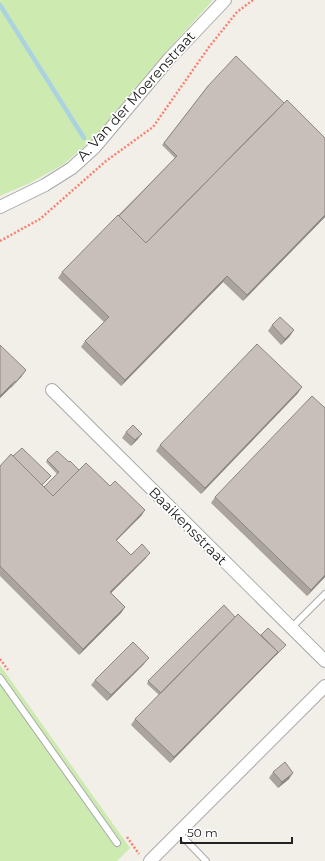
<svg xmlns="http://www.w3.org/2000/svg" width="325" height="861" font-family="Montserrat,sans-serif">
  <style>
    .grass { fill: #cdebb0 }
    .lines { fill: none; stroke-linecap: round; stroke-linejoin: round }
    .stream { stroke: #aad3df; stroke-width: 4.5 }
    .service-casing { stroke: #a9a9a9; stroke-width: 8 }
    .minor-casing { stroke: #a9a9a9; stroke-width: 14 }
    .path { stroke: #fa8072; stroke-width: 2.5; stroke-dasharray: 2 2; stroke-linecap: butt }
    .service { stroke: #fff; stroke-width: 6 }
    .minor { stroke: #fff; stroke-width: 12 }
    .wall { fill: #aba49e }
    .shaded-wall { fill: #8b8681 }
    .building { fill: #c7bfb8; stroke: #8b8681 }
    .labels { text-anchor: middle; stroke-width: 3.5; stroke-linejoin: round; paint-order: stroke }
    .street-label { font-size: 14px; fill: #222; stroke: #fff }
  </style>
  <rect width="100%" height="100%" fill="#f2efe9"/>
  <path class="grass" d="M0,0H213L158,61L92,140L64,164L30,183L0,196Z
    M0,665L130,848L117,861H0Z"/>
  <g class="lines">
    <path class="stream" d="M0,5L84,138"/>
    <g class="service-casing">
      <path id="service" d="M291,628L325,594
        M0,678L117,843
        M178,832L206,861"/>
    </g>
    <g class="minor-casing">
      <path id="minor" d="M0,207L45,185L72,168L95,147L169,59L225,0
        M52,390L325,661
        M150,861L325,686"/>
    </g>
    <path class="path" d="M0,241L40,219L106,161L153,127L209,47L237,12L253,0
      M0,659L8,670
      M127,837L139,854"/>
    <use href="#service" class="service"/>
    <use href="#minor" class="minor"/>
  </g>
  <path class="wall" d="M208,86L325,217L243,301L223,282L121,386L81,347L85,341L104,322L58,278L62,272L175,158L162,145Z
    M272,325L290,336L281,345L268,331Z
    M0,345L22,376L11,388V387L0,398Z
    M298,393L201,494L156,451L160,445Z
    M325,408V577L307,596L211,503L215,497Z
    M126,432L142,434L137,440L131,446L122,438Z
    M13,456L51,476L42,485L44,487L57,474L46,462L47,460L69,462L79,470L110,486L145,510L141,516L116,541L131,555L146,558L111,593L125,607L121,613L79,655L0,576V466Z
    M235,617L261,635L284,647L170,763L131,725L135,719L159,695L147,684L148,681Z
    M144,664L107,701L91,685L95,680Z
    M273,772L289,779L278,788L269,778Z"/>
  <path class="shaded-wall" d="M325,215V217L243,301L247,295Z
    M227,276L223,282L121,386L125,380Z
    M294,330L290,336L281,345L285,339Z
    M26,370L22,376L11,388Z
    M15,381L11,387L0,398V396Z
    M302,387L298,393L201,494L205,488Z
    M142,434L137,440L131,446L135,440Z
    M145,510L141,516L111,546L116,540Z
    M150,553L146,558L106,598L110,592Z
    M325,575V577L307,596L311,590Z
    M125,607L121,613L79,655L83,649Z
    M286,645L284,647L170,763L174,757L278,652Z
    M149,658L144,664L107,701L111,695Z
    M293,773L289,779L278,788L282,782Z"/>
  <path class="building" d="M236,56L284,103L146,243L119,216L177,156L164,143L208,86Z
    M287,100L325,138V215L247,295L227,276L125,380L85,341L109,317L62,272L118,215L146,243Z
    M280,317L294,330L285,339L272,325Z
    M257,344L302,387L205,488L160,445Z
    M0,345L26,370L16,382L15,381L0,396Z
    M312,396L325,408V575L311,590L215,497Z
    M133,425L142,434L135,440L126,432Z
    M22,448L51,476L42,485L13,456Z
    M57,451L69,462L70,461L79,470L53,496L44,487L59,472L47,460Z
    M11,454L53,496L86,463L110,486L115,481L145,510L116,540L131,555L142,544L150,553L110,592L125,607L83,649L0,566V466Z
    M224,605L235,617L161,693L148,681Z
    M238,614L278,652L174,757L135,719Z
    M268,628L286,645L275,656L278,652L261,635Z
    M133,642L149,658L111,695L95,680Z
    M285,762L293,773L282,782L273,772Z"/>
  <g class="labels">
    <g class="street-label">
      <text transform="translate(136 96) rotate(-48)" y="5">A. Van der Moerenstraat</text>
      <text transform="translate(188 526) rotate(45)" y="5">Baaikensstraat</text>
    </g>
  </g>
  <path d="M181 837v6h111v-6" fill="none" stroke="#222222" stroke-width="2"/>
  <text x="187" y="837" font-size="12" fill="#222222" stroke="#ffffff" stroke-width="3" paint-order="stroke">50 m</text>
</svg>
